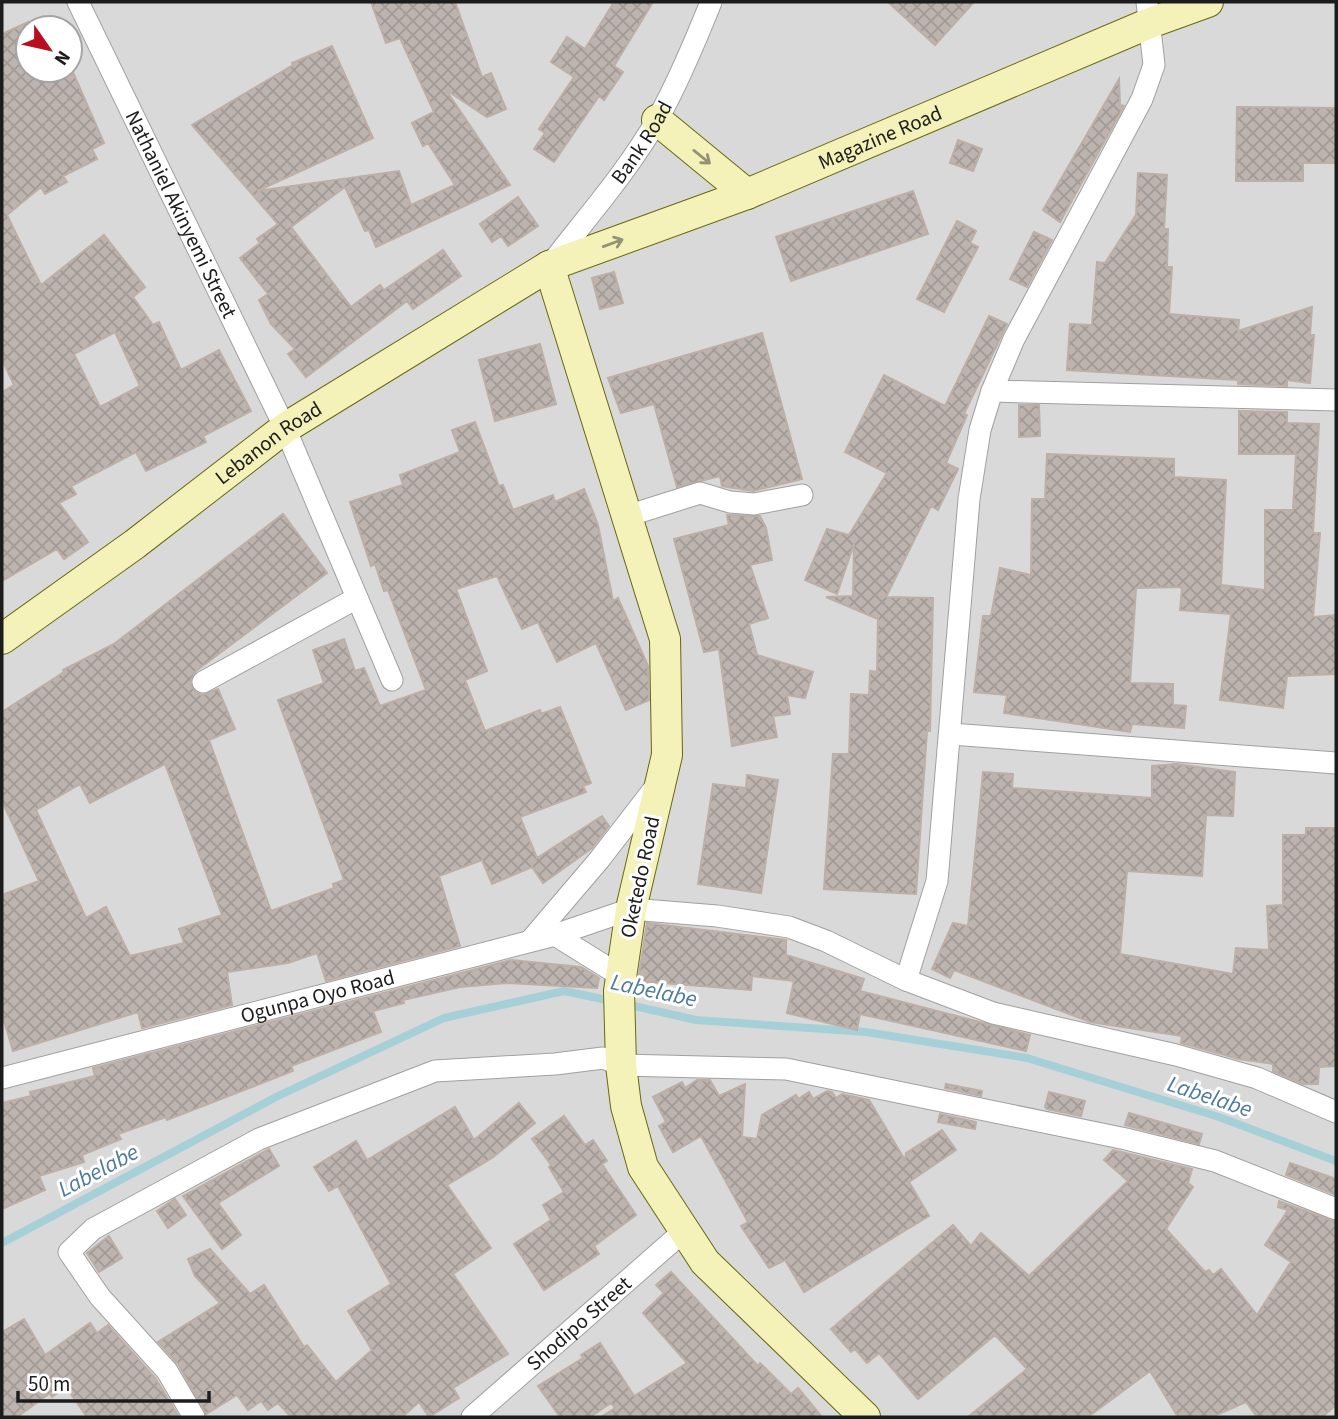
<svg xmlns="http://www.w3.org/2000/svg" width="1338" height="1419" font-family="'Source Sans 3',sans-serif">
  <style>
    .residential { fill: #dad9d9; fill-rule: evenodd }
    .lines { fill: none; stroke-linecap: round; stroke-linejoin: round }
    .stream { stroke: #a6d0d7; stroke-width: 8 }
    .building { fill: url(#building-cross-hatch); stroke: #bdaea6; stroke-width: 2; fill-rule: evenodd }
    .street-casing { stroke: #a0a0a0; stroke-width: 23 }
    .secondary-casing { stroke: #67690d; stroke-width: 32 }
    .street { stroke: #fff; stroke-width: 21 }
    .secondary { stroke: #f4f2b9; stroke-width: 30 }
    .oneway { stroke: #939272 }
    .labels { text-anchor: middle; stroke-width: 6; stroke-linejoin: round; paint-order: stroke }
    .street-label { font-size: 21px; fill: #1c1c1c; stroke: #fff }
    .water-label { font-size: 23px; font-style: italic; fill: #4e7b9c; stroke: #fff }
  </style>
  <defs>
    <pattern id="building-cross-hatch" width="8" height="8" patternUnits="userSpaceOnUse" patternTransform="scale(1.75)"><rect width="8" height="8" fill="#bdb4af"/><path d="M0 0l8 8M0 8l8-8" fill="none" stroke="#a29a96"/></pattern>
  </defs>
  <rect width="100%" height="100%" fill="#ede8e2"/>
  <path class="residential" d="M2,2H1336V1417H2ZM28,28H70V70H28Z"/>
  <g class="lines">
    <path class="stream" d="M625,1004L696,1020L866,1032L1027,1058L1219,1117L1336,1161
      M2,1243L278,1096L444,1018L564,991L612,1001"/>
  </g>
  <path class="building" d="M371,2H455L482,77L491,73L506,109L487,117L446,90L510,185L376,247L369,230L365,231L345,187L291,227L351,307L380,285L384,290L443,250L461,276L413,309L407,301L306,377L288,354L295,349L271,324L259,300L268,294L240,258L260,243L257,239L278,224L192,125L293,65L292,63L332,46L373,138L257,191L399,171L411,205L455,185L428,143L423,146L412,123L434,112L400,38L386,43Z
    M614,2H653L614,66L623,72L604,100L599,96L554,162L534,149L545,133L539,129L574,77L551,62L567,37L585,49Z
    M888,2H974L935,45Z
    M28,22V70H72L104,143L92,149L97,159L63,176L67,182L45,194L41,187L7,215L41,285L104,235L145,287L133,297L153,325L159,322L181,370L219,350L251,411L203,436L206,442L146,471L136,452L71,486L76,494L59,503L88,542L64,559L57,549L2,581V392L14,385L2,359V34ZM115,332L140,386L100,407L74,354Z
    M1119,79L1120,105L1124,106L1060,222L1043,210Z
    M1237,107L1336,108V163H1303V181H1236Z
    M958,140L982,149L973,171L950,163Z
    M1138,173L1167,175L1164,229H1168L1167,267H1172L1169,314L1239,320L1238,331L1312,307L1310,335H1314L1310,383L1287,380V386L1238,384V380L1067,370L1070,324L1092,325L1097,262L1105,263L1136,215Z
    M913,191L928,234L791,281L776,237Z
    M518,197L538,226L508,246L501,236L492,242L480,224Z
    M957,221L976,231L970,243L978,247L944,312L917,299Z
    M1034,232L1052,240L1027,287L1010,279Z
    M614,272L623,303L600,309L592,278Z
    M989,316L1007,324L964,414L967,415L946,463L958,469L938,510L931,506L886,597L933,598L930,731H927L916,894L824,889L833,754H849L851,694L869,695L870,671L877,672L878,619L826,597L853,596L854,544L837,594L805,580L827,529L849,535L887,473L845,452L884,375L945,406Z
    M762,333L802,479L753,491L722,486L720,476L677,487L654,404L621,413L608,378Z
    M540,344L556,404L495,421L479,360Z
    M1019,405H1039L1040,436L1019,437Z
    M1239,411L1287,412V423L1319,424L1313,533H1320L1313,617L1336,615V674L1287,676L1283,708L1220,700L1231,614L1180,610L1182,587L1136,588L1130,683L1173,684V705L1186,706L1184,728L1132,724L1130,732L1004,713L1007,695L974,692L983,616H991L1000,568L1031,575L1032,499H1045L1047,454L1174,459V477L1226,480L1221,585L1265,590V510H1293L1296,454H1239Z
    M475,422L499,486L503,485L513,510L553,495L555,502L584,489L598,525L613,601L618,598L648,666L649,700L626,710L596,643L557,662L538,622L522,629L497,576L456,589L487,671L465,680L485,731L540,710L541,714L560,707L591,783L583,786L586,792L520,817L537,858L602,816L609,826L592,848L543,883L532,867L492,884L482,860L439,876L460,946L326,981L317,953L288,963L227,972L232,1005L142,1028L138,1012L13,1051L2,1014V895L39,881L2,801V712L64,672L63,670L114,644L283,514L327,573L196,671L190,682L196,693L202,695L218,689L235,729L209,740L271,911L334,888L333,884L344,880L278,700L324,683L313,650L344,639L355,671L364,668L380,706L426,690L388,590L384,591L375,564L371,566L350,502L403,485L400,475L460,452L452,430ZM165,764L222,915L179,929L184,943L130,956L106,907L86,918L36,810L80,784L90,803Z
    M727,515L760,516L766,528L772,560L750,565L768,618L749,624L757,655L813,672L805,698L787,695L790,714L773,716L777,737L732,746L719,649L704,652L674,539L729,525Z
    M1177,764L1235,772L1233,816L1206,815L1202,876L1127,871L1120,954L1233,974L1236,948L1269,950L1267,906L1283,905V835H1306V828H1336V1066L1319,1067L1318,1084H1303L1273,1071V1064L1239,1059L1181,1043L1182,1036L1090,1022L954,970L950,978L932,969L953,923L968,926L983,772L1013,774L1012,788L1152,798V766Z
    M747,775L778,780L761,893L698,884L713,784L746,788Z
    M647,923L786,940V955L864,979L860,991L1030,1035L1026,1051L860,1014L857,1030L787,1013L794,981L752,976L751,990L638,981Z
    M511,960L581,967L599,978L597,988L506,983L460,987L403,1000L404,1003L373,1011L381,1032L291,1066L293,1071L167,1120L166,1117L118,1134L121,1139L82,1155L84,1162L39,1176L45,1190L2,1209V1103L31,1096L30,1092L95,1076L93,1068Z
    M697,1080H710L719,1096L745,1084L742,1137L757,1139L762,1115L796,1095L798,1099L809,1092L813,1099L827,1091L832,1092L836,1098L842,1094L869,1100L905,1160L906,1153L942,1130L956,1150L909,1182L929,1216L804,1292L785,1260L769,1268L741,1226L748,1222L701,1136L673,1152L659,1126L666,1122L653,1097L682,1082L685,1088Z
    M946,1084L982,1091L981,1096L945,1088Z
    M1049,1092L1085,1101L1081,1116L1047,1109L1045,1107Z
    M519,1103L535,1123L492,1158L447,1185L491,1248L453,1274L508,1354L453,1388L459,1398L429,1417L419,1402L402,1417H291L278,1403L268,1410L261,1401L248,1410L237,1395L206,1414L178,1364L158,1342L220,1303L195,1276L188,1259L210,1249L250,1294L264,1285L304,1347L307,1345L336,1382L372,1350L348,1311L391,1284L338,1186L329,1191L314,1167L356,1141L367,1160L455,1107L474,1140Z
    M1129,1113L1202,1134L1199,1144L1125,1125Z
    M940,1114L976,1122L975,1129L938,1122Z
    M564,1116L585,1145L593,1140L607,1161L602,1164L636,1215L594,1246L599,1254L544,1290L514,1244L551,1220L543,1205L564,1192L549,1167L551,1165L532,1139Z
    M269,1149L279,1166L218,1203L241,1235L222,1249L183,1196Z
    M1113,1150L1192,1169L1188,1183L1193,1187L1166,1229L1205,1272L1209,1270L1213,1275L1221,1269L1257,1315L1291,1262L1265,1245L1288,1210L1278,1207L1279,1201L1336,1222V1405L1322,1417H1257L1246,1402L1212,1417H1178L1150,1371L1088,1417H968L1027,1369L995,1335L918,1399L879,1353L867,1363L855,1349L851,1352L831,1329L953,1225L971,1246L981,1233L1029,1276L1128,1181L1104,1160Z
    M1290,1163L1336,1179V1195L1286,1175Z
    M175,1199L186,1215L168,1228L157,1211Z
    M109,1236L122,1258L99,1272L87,1253Z
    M671,1272L758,1366L760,1363L791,1394L798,1388L822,1417H601L615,1408L611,1403L590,1417H560L538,1386L583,1358L581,1355L600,1343L634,1396L687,1363L643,1313L664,1293L656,1285Z
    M24,1319L45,1355L90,1323L97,1333L108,1325L156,1379L179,1417H87L66,1387L52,1397L50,1393L17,1417H2V1332Z"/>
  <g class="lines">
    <g class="street-casing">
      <g id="street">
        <path id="s1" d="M78,2L285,428L392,680"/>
        <path id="s2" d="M551,264C587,217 627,172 657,120C678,83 695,42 711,2"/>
        <path d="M992,391L1336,400"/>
        <path d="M627,516L700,493L730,502L754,504L802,495"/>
        <path d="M203,682L357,598"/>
        <path d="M951,734L1336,763"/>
        <path d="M555,935L621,976"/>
        <path d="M530,941L599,860L657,785"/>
        <path d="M906,980L937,881L969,499L980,430L992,391L1014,339L1142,99L1154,65L1147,2"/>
        <path id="s3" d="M2,1078L555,935L631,909L717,916L789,927L826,941L906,980L993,1013L1176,1055L1257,1078L1336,1112"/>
        <path d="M194,1417L167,1371L100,1297L69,1252L93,1229L259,1139L435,1071L555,1064L603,1058L621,1065L786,1069L1126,1139L1215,1161L1336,1209"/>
        <path id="s4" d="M472,1417L684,1231"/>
      </g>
    </g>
    <g class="secondary-casing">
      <g id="secondary">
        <path d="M657,120L747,194"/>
        <path d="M549,266L665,639L667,755L631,909L619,991L621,1065L626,1106L643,1167L705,1262L865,1417"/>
        <path id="s5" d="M2,639L135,544L285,428L549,266L747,194L1150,23L1208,2"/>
      </g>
    </g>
    <use href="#street" class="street"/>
    <use href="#secondary" class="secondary"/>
  </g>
  <defs><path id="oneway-shaft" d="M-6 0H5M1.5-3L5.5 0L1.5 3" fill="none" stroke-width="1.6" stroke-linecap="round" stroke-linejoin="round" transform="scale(1.75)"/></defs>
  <g class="oneway">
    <use href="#oneway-shaft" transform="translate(702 157) rotate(39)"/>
    <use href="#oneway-shaft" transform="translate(613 243) rotate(-20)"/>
  </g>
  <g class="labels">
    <g class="street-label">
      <text dy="7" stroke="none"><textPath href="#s5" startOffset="1018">Magazine Road</textPath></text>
      <text dy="7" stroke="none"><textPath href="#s2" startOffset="152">Bank Road</textPath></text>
      <text dy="7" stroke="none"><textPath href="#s1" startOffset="236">Nathaniel Akinyemi Street</textPath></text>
      <text dy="7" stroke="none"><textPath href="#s5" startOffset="331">Lebanon Road</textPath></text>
      <text transform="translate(640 877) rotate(-78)" y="7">Oketedo Road</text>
      <text dy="7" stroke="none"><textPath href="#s3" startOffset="326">Ogunpa Oyo Road</textPath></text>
      <text dy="7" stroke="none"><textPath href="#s4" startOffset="142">Shodipo Street</textPath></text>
    </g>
    <g class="water-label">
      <text transform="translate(654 990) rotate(12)" y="8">Labelabe</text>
      <text transform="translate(1210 1096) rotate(18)" y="8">Labelabe</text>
      <text transform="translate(98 1170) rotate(-28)" y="8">Labelabe</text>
    </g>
  </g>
  <rect width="1338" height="1419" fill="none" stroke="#1c1c1c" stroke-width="7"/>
  <g transform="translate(49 49) rotate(124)"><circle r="33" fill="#ffffff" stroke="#a4a4a4" stroke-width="2"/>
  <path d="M0-5L12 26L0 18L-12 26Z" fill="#b8101e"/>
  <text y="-10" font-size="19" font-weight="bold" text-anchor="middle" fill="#1c1c1c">N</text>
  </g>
  <path d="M18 1391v10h191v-10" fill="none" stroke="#1c1c1c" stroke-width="3.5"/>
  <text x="28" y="1391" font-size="21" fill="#1c1c1c" stroke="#ffffff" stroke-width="5" paint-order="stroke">50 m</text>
</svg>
